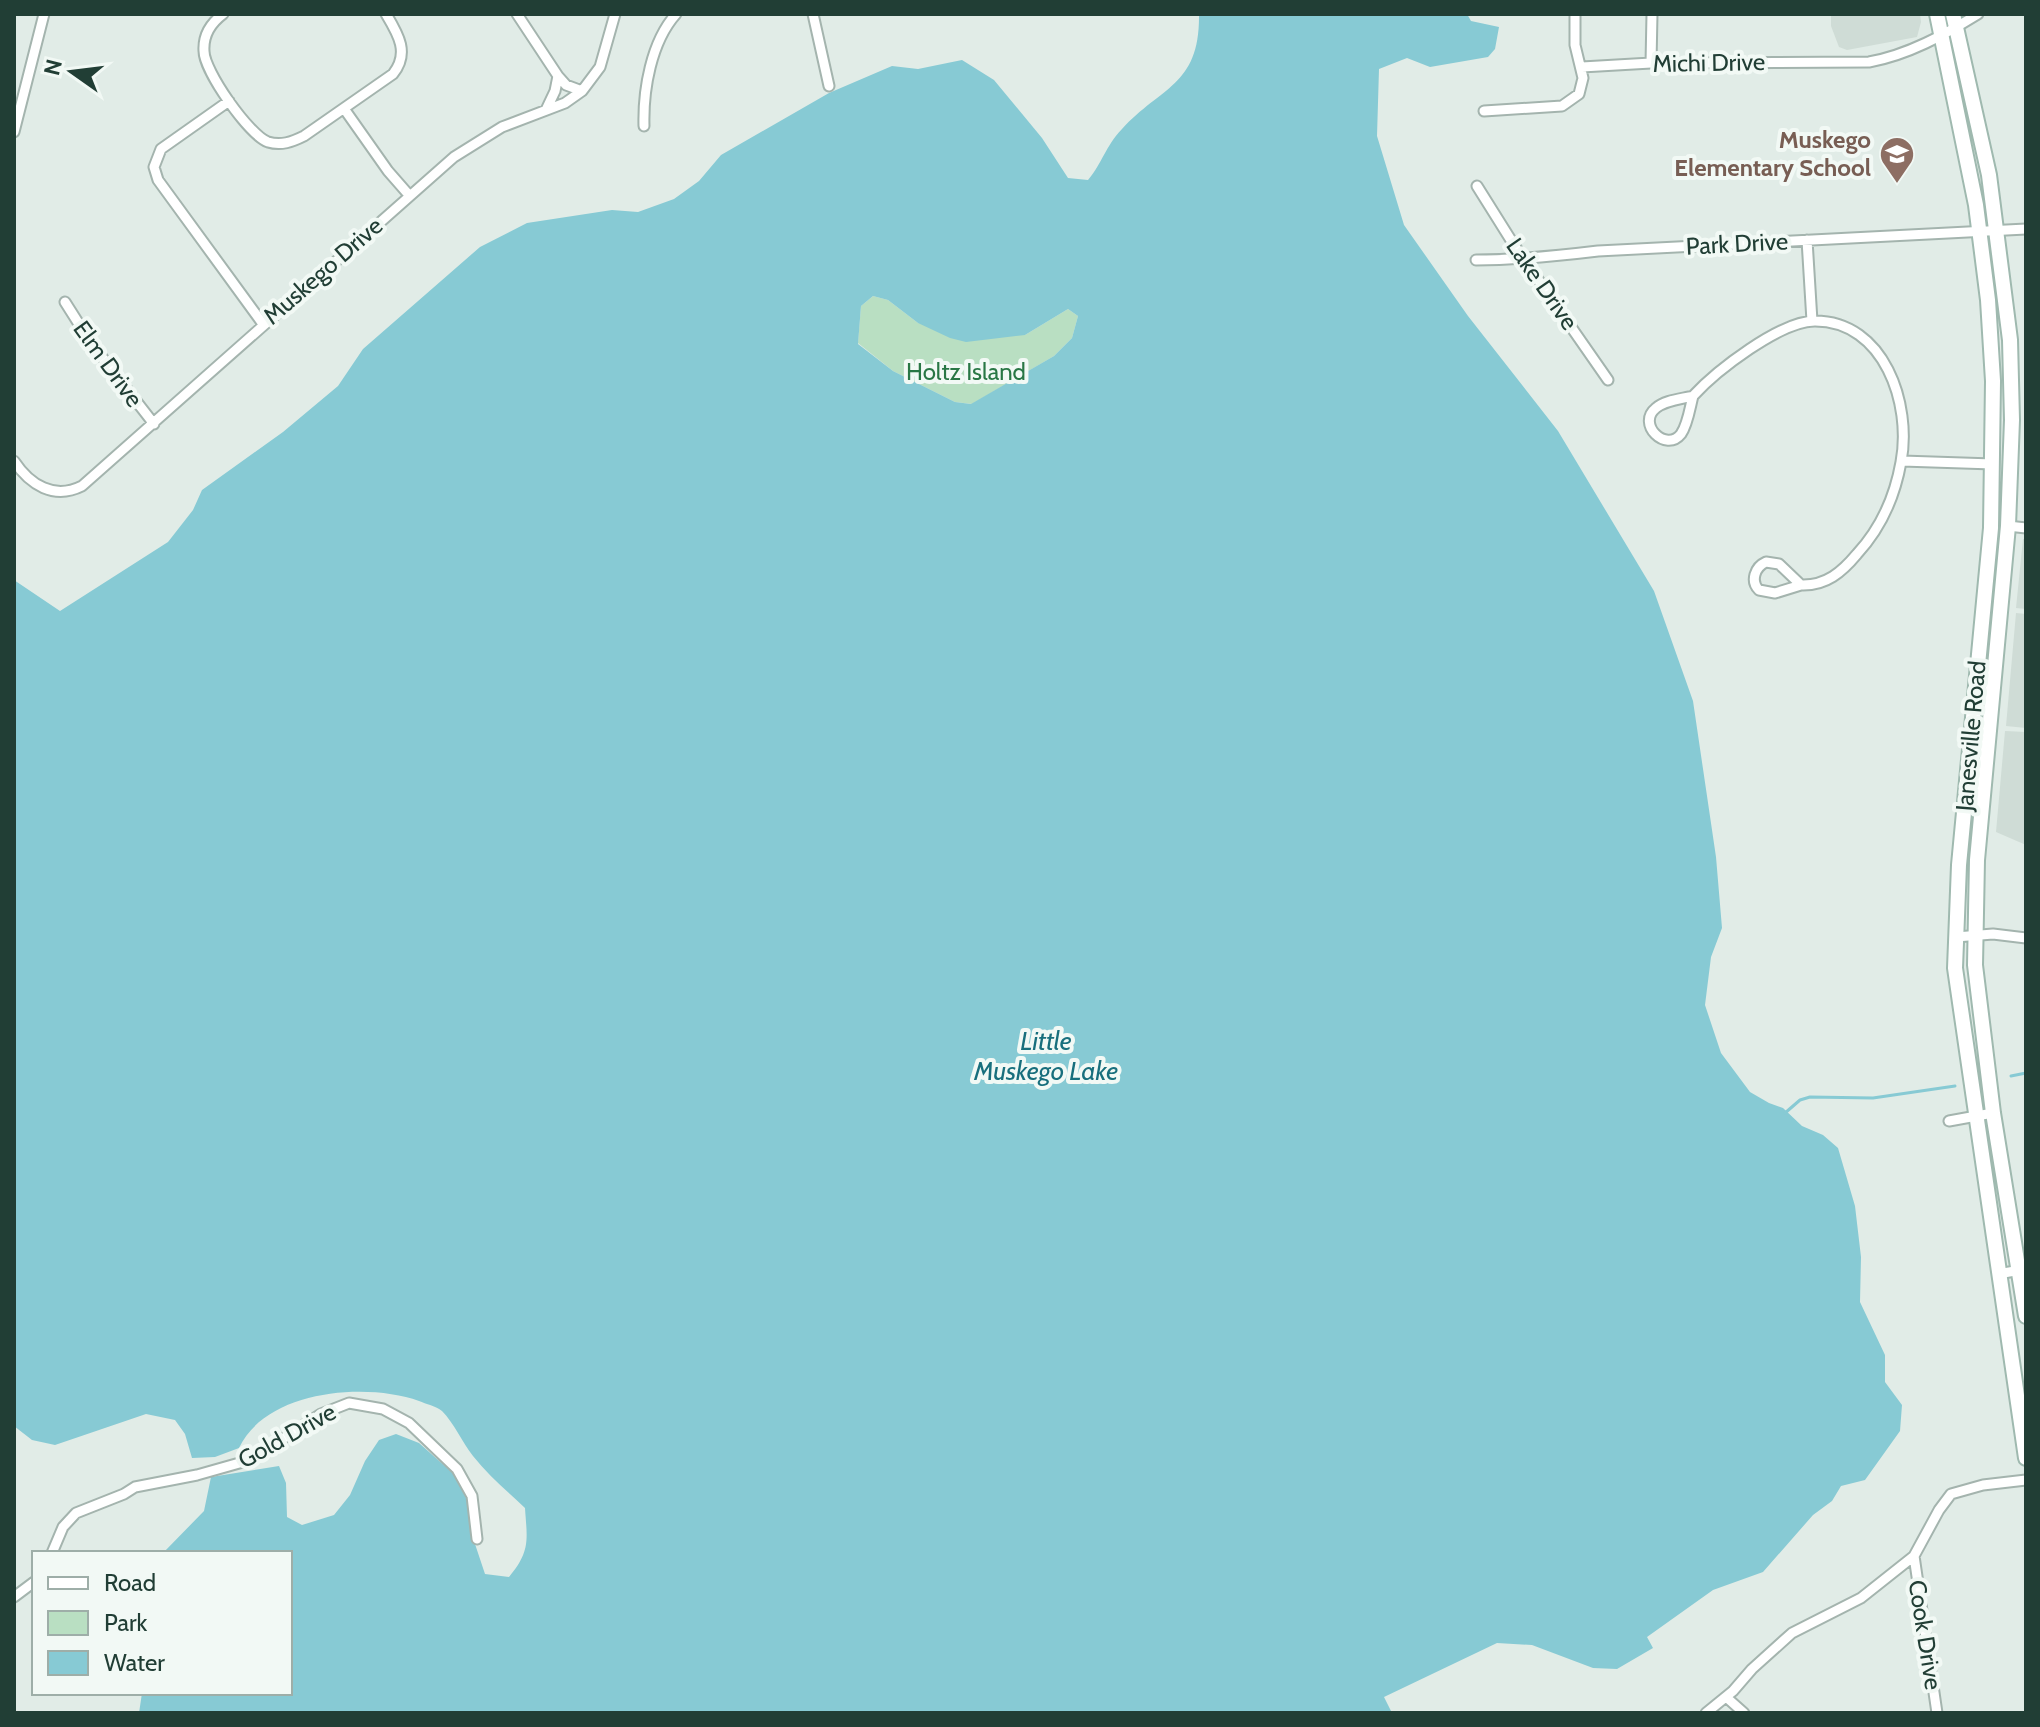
<svg xmlns="http://www.w3.org/2000/svg" width="2040" height="1727" font-family="Cabin,sans-serif">
  <style>
    .built { fill: #cfdcd6 }
    .green { fill: #b9dfc2 }
    .water { fill: #87cad4; fill-rule: evenodd }
    .lines { fill: none; stroke-linecap: round; stroke-linejoin: round }
    .stream { stroke: #87cad4; stroke-width: 3 }
    .street-casing { stroke: #a4b4ae; stroke-width: 13 }
    .secondary-casing { stroke: #9fb9af; stroke-width: 18 }
    .street { stroke: #fff; stroke-width: 9 }
    .secondary { stroke: #fff; stroke-width: 14 }
    .labels { text-anchor: middle; stroke-width: 8; stroke-linejoin: round; paint-order: stroke }
    .street-label { font-size: 24px; fill: #213e35; stroke: #f2f9f5 }
    .education-label { font-size: 24px; font-weight: bold; fill: #785e54; stroke: #f2f9f5; text-anchor: end }
    .park-label { font-size: 24px; fill: #297745; stroke: #f2f9f5 }
    .water-label { font-size: 26px; font-style: italic; fill: #186f7d; stroke: #f2f9f5 }
  </style>
  <rect width="100%" height="100%" fill="#e1ece7"/>
  <path class="built" d="M1831,14H1920L1921,22L1917,37L1847,50L1839,47L1831,26Z
    M2023,539H2026V609L2016,608Z
    M2016,613L2026,614V728L2006,726Z
    M2005,731L2026,732V845L1996,832Z"/>
  <path class="green" d="M873,296L888,300L918,323L1025,335L1068,309L1078,316L1072,338L1054,356L972,404L955,402L893,371L858,343L861,306Z"/>
  <path class="water" d="M1199,14H1467L1471,21L1499,27L1495,49L1488,57L1430,67L1407,58L1379,69L1377,136L1404,225L1468,316L1558,431L1654,591L1693,701L1716,857L1722,928L1711,957L1705,1005L1721,1053L1750,1092L1769,1103L1783,1108L1802,1126L1823,1135L1838,1148L1855,1206L1861,1257L1860,1302L1885,1355V1382L1902,1405L1900,1431L1865,1480L1841,1486L1832,1501L1813,1515L1763,1572L1713,1590L1647,1637L1653,1648L1617,1669L1593,1668L1532,1645L1497,1643L1384,1697L1392,1713H139L142,1693H290V1553H163L204,1511L211,1477L279,1466L286,1483L287,1517L302,1525L334,1515L350,1495L365,1461L379,1440L396,1434L419,1443L455,1475L468,1502L473,1538L485,1574L509,1577C531,1551 527,1539 525,1508C507,1491 488,1475 473,1456C462,1442 454,1423 442,1411C436,1406 426,1404 419,1401C366,1382 266,1390 239,1448L215,1457L192,1458L185,1434L175,1420L146,1414L55,1445L32,1440L14,1426V580L60,611L168,542L193,510L202,490L283,432L338,386L363,349L480,247L527,223L612,210L638,212L674,199L699,181L721,155L829,93L892,66L918,69L962,60L994,80L1042,138L1068,178L1088,180C1103,162 1105,147 1122,129C1161,86 1200,86 1199,14ZM873,296L888,300L918,323L950,338L966,342L1025,335L1068,309L1078,316L1072,338L1054,356L971,404L955,402L893,371L858,344L861,306Z"/>
  <g class="lines">
    <path class="stream" d="M2011,1076L2026,1073
      M1785,1113L1800,1100L1810,1097L1873,1098L1955,1086"/>
    <g class="street-casing">
      <path id="street" d="M223,14C211,23 203,35 204,51C204,71 249,135 268,142C281,146 292,142 304,136L393,74C410,53 398,34 386,14
        M517,14L558,76L566,85L582,91
        M813,14L829,86
        M1651,63L1652,14
        M1582,67L1651,63L1869,62C1908,55 1944,35 1978,14
        M229,101L161,149L154,167L158,180L263,324
        M345,110L388,171L409,195
        M546,110L555,91L558,76
        M1484,111L1562,106L1579,94L1583,78L1575,45V14
        M644,126C643,90 651,42 676,14
        M14,132L44,14
        M1477,186L1514,245L1608,380
        M1807,240L1812,321
        M1476,260C1517,260 1557,256 1598,251L2026,229
        M65,302L91,343L154,424
        M1693,396C1716,371 1780,321 1815,321C1884,321 1912,404 1901,462C1895,496 1880,529 1857,554C1842,572 1826,586 1801,585
        M1693,396C1690,407 1688,424 1681,434C1666,453 1636,424 1656,408C1665,400 1681,399 1693,396Z
        M14,461C30,485 54,500 82,486L454,157L502,127L565,103L582,91L600,67L615,14
        M1902,461L1993,464
        M2008,526L2026,528
        M1766,562L1779,564L1801,585L1775,593L1759,590C1750,581 1755,567 1766,562Z
        M1956,937L1993,934L2026,938
        M1949,1121L1993,1113
        M1998,1274L2026,1269
        M52,1553L63,1527L76,1513L124,1494L135,1487L197,1475L250,1460L321,1414L349,1403L383,1409L409,1423L457,1469L472,1496L477,1539
        M1914,1556L1937,1713
        M14,1597L34,1582
        M1726,1697L1744,1713
        M1706,1713L1733,1691L1752,1669L1792,1633L1861,1598L1914,1556L1939,1510L1951,1494L1983,1485L2026,1480"/>
    </g>
    <g class="secondary-casing">
      <path id="secondary" d="M1937,14L1976,205L1988,300L1993,381L1991,528L1959,865L1955,968L2026,1458
        M1953,14L1989,175L2010,340L2012,420L2008,526L1977,860L1975,965L1993,1113L2026,1316"/>
    </g>
    <use href="#street" class="street"/>
    <use href="#secondary" class="secondary"/>
  </g>
  <defs>
    <g id="school-pin" transform="scale(1.8)"><path d="M0 17L-7.5 6A9.5 9.5 0 1 1 7.5 6Z" fill="#8d6e63" stroke="#f2f9f5"/><path d="M0-5L7-2L0 1L-7-2ZM-4 1L0 2.5L4 1V4Q0 6-4 4Z" fill="#fff"/></g>
  </defs>
  <g fill-rule="evenodd">
    <use href="#school-pin" x="1897" y="154"/>
  </g>
  <g class="labels">
    <g class="street-label">
      <text transform="translate(1709 63) rotate(-1)" y="8">Michi Drive</text>
      <text transform="translate(1737 244) rotate(-3)" y="8">Park Drive</text>
      <text transform="translate(323 271) rotate(-41)" y="8">Muskego Drive</text>
      <text transform="translate(1542 284) rotate(55)" y="8">Lake Drive</text>
      <text transform="translate(108 364) rotate(54)" y="8">Elm Drive</text>
      <text transform="translate(1971 736) rotate(-85)" y="8">Janesville Road</text>
      <text transform="translate(287 1436) rotate(-29)" y="8">Gold Drive</text>
      <text transform="translate(1925 1635) rotate(81)" y="8">Cook Drive</text>
    </g>
    <g class="education-label">
      <text x="1871" y="148">Muskego<tspan x="1871" dy="28">Elementary School</tspan></text>
    </g>
    <g class="park-label">
      <text x="966" y="380">Holtz Island</text>
    </g>
    <g class="water-label">
      <text x="1046" y="1050">Little<tspan x="1046" dy="30">Muskego Lake</tspan></text>
    </g>
  </g>
  <rect width="2040" height="1727" fill="none" stroke="#213e35" stroke-width="32"/>
  <rect x="32" y="1551" width="260" height="144" fill="#f2f9f5" stroke="#9eaea8" stroke-width="2"/>
  <rect x="48" y="1577" width="40" height="12" fill="#ffffff" stroke="#9eaea8" stroke-width="2"/>
  <text x="104" y="1591" font-size="24" fill="#213e35">Road</text>
  <rect x="48" y="1611" width="40" height="24" fill="#b9dfc2" stroke="#9eaea8" stroke-width="2"/>
  <text x="104" y="1631" font-size="24" fill="#213e35">Park</text>
  <rect x="48" y="1651" width="40" height="24" fill="#87cad4" stroke="#9eaea8" stroke-width="2"/>
  <text x="104" y="1671" font-size="24" fill="#213e35">Water</text>
  <g transform="translate(72 72) rotate(284)" stroke="#f2f9f5" stroke-width="6" paint-order="stroke">
  <path d="M0-6L14 30L0 20L-14 30Z" fill="#213e35"/>
  <text y="-12" font-size="22" font-weight="bold" text-anchor="middle" fill="#213e35">N</text>
  </g>
</svg>
